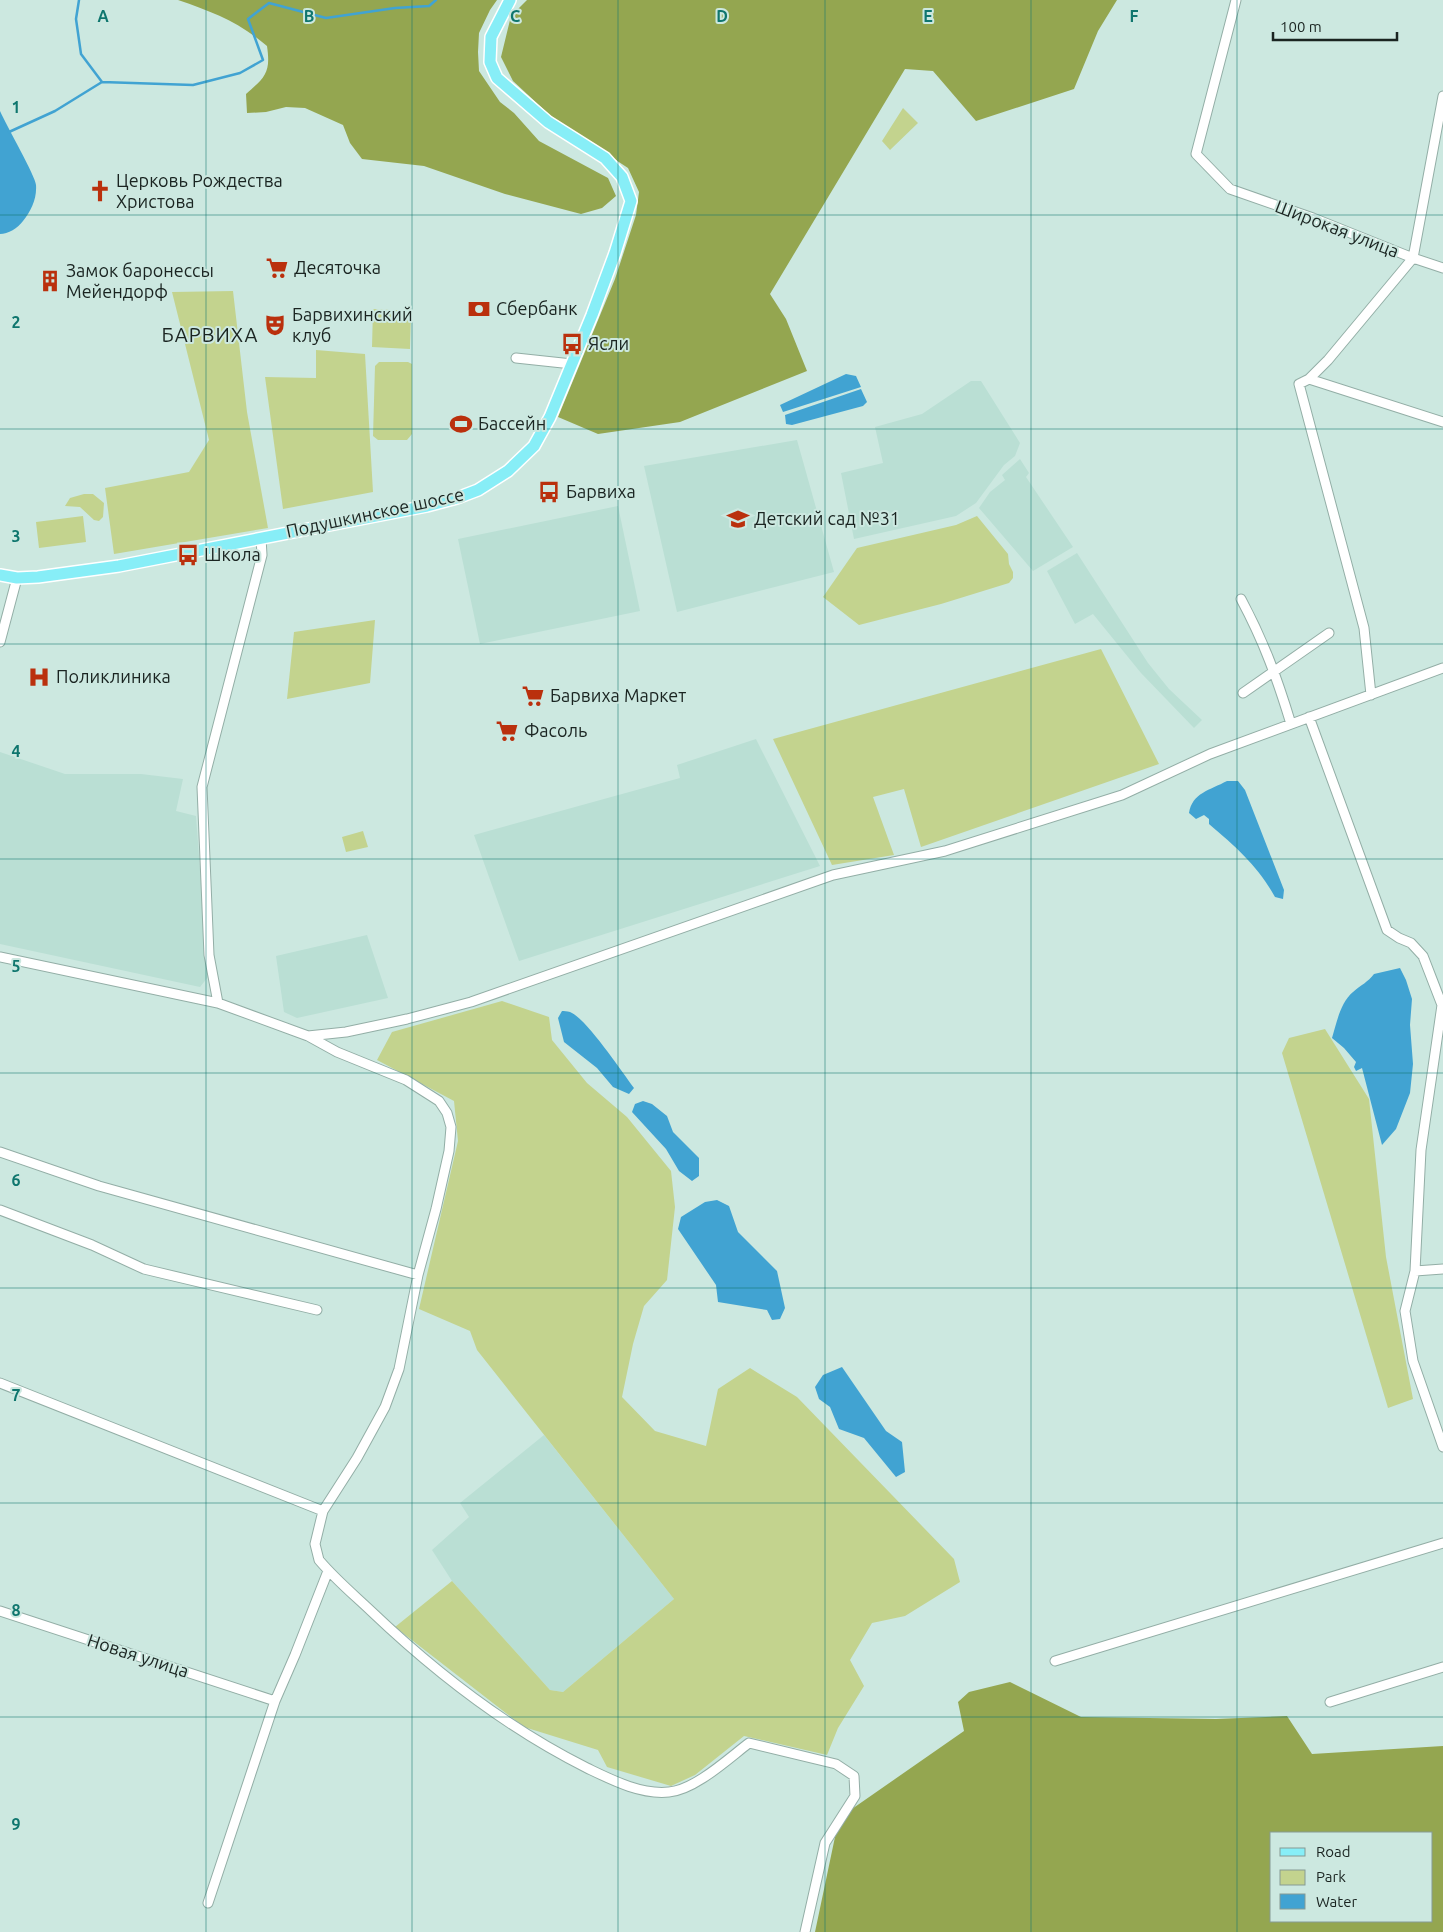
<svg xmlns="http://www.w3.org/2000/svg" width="1443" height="1932" font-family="Ubuntu,sans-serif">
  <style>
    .built { fill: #badfd4 }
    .green { fill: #c3d38e }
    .forest { fill: #94a650; fill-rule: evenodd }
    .water { fill: #41a3d2 }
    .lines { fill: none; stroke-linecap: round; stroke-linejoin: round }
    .stream { stroke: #41a3d2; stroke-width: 2.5 }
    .minor-casing { stroke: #93aea6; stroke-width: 11 }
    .major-casing { stroke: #fff; stroke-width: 14 }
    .minor { stroke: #fff; stroke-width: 9 }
    .major { stroke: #87eef7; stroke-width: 11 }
    .grid { fill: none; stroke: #0f766e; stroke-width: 1; stroke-opacity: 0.55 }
    .labels { text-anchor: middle; stroke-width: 4; stroke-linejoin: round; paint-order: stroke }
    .poi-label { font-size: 18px; fill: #1a2421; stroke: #cce8e0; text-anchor: start }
    .street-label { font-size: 18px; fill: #1a2421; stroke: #cce8e0 }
    .quarter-label { font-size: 20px; letter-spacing: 1px; fill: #1a2421; stroke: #cce8e0 }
    .grid-label { font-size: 16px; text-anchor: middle; font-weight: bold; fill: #0f766e; stroke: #cce8e0; stroke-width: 4; stroke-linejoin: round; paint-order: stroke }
  </style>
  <rect width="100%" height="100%" fill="#cce8e0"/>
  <path class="built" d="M971,381H981L1020,443L1015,456L1004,465L976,503L956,516L854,539L841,473L883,463L875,427L922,414Z
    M797,440L834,572L677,612L644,466Z
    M1020,459L1029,473L1026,477L1073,547L1033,571L979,508L990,492L1005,480L1002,475Z
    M618,506L640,611L480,644L458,539Z
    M1077,553L1148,663L1169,689L1202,720L1194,728L1141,673L1093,614L1075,624L1047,571Z
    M756,739L820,866L519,961L474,835L680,778L677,765Z
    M0,752L65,774H141L183,779L176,811L196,816L208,977L200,987L0,944Z
    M367,935L388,998L297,1018L284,1012L276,956Z
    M544,1435L674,1599L563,1692L550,1690L452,1581L432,1550L469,1517L460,1503Z"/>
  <path class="green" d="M903,108L918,123L890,150L882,141Z
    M233,291L247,412L268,528L114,554L105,488L189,472L209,440L172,292Z
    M373,309L411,311L410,349L372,347Z
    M316,350L365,354L373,492L283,509L265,377L316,378Z
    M379,362H408L412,364V434L407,440H378L373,436L375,366Z
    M84,494H93L104,503L103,517L99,521L94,520L80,507L65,506L70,498Z
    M83,516L86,542L39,548L36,522Z
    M977,516L1008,554L1009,564L1013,572V578L1009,583L941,604L859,625L823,597L857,548L956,525Z
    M375,620L370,683L287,699L294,632Z
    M1101,649L1159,764L921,847L904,789L873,797L894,855L832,865L773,739Z
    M363,831L368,847L346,852L342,837Z
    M502,1001L549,1017L552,1040L587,1083L627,1117L671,1171L675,1207L667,1280L644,1306L633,1344L622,1397L655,1431L706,1446L718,1389L750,1368L797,1397L954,1559L960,1582L905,1616L872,1623L850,1660L864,1686L838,1728L827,1755L744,1736L695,1775L671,1786L607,1767L598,1750L524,1727L395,1627L452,1581L550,1690L563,1692L674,1599L477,1350L470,1331L419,1309L458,1141L454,1101L377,1060L392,1032Z
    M1325,1029L1369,1099L1386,1257L1413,1399L1388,1408L1282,1053L1289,1038Z"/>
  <path class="forest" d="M178,0H497L490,10L479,33L478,52L479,71L500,102L514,113L539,141L608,178L616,196L602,208L581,214L505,194L424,166L362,159L350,143L343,125L305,108L286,107L266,112L247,113L246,94C265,77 271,73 267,46C239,22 213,12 178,0Z
    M527,0H1117L1098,31L1074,89L976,121L933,71L905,69L770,294L786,319L807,371L680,422L598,434L558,417L615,279L636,215L639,192L628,168L555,120L513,81L501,57L511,16Z
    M1010,1682L1081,1717L1216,1719L1287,1716L1312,1754L1443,1746V1932H815L839,1818L964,1731L958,1702L969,1692ZM1272,1833H1432V1921H1272Z"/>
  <path class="water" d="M0,111C6,125 36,177 36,185C37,199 31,211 23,221C18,228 8,234 0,234Z
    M846,374L856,376L861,387L783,412L780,405Z
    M861,389L867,402L863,406L792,425L786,424L785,415Z
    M1227,781H1238L1245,790L1284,890L1283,899L1275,897C1257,865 1237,848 1209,824V819L1204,815L1196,819L1189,813C1192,793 1210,790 1227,781Z
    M1400,968L1406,980L1412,999L1410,1025L1413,1064L1410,1093L1396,1129L1382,1145L1362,1068L1356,1071L1354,1067L1356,1062L1344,1048L1332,1038C1337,1022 1340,1003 1353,992C1361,985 1368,982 1374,974Z
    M562,1011C564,1011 567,1011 570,1012C586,1018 622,1072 634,1088L629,1094L613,1087L597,1068L564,1042L558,1018Z
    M643,1101L652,1104L667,1116L673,1132L699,1158V1176L692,1181L679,1171L666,1149L632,1112L635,1104Z
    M717,1200L729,1206L738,1232L777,1271L785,1308L780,1319L772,1320L767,1310L718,1302L716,1285L678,1229L681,1217L705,1202Z
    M842,1367L886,1431L902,1442L905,1472L896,1477L864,1438L839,1429L830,1407L819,1399L815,1387L823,1375Z"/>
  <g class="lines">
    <path class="stream" d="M79,0L76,19L81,54L102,82L193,85L240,73L263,60L248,19L269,3L326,18L395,8L429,6L436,0
      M9,132L55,111L102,82"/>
    <g class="minor-casing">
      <path id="minor" d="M1236,0L1196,154L1230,189L1313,218L1413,258L1443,268
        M516,358L572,364
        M1309,379L1328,360L1413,258L1443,96
        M1241,599C1264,642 1277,678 1291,724
        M0,642L17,578
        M1243,693L1329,633
        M1371,695L1364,628L1299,384L1309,379L1443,422
        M1309,717L1387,930L1399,938L1411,943L1423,956L1442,1005L1421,1150L1415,1271L1405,1311L1413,1361L1443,1447
        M0,957L218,1003L308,1036L337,1052L406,1080L439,1101L447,1113L451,1127L449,1151L436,1209L418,1275L399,1369L385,1407L357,1458L323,1511L315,1544L319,1560C335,1579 353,1594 371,1611C435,1672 507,1728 587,1768C612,1780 641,1795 669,1792C695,1790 729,1758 749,1743L836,1764L854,1776L855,1796L825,1843L805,1932
        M218,1003L209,955L202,787L262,555L261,538
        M308,1036L346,1032L407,1019L471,1002L833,875L945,851L1122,795L1210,754L1443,668
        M0,1152L99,1186L418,1275
        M0,1210L92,1245L144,1269L317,1310
        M1415,1271L1443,1269
        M0,1383L323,1511
        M0,1611L275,1701
        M1055,1661L1443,1543
        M1330,1702L1443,1667
        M208,1903L275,1701L295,1655L328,1571"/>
    </g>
    <g class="major-casing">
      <path id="major" d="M0,575L17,578L38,577L119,566L427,506L457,498L478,490L508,471L534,446L550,417L592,315L615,253L631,201L622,177L605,158L548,122L497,78L490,62L491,37L510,0"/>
    </g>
    <use href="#minor" class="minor"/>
    <use href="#major" class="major"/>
  </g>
  <path class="grid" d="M206,0V1932M412,0V1932M618,0V1932M825,0V1932M1031,0V1932M1237,0V1932M0,215H1443M0,429H1443M0,644H1443M0,859H1443M0,1073H1443M0,1288H1443M0,1503H1443M0,1717H1443"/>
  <defs>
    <g id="church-bare" transform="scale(1.725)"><path d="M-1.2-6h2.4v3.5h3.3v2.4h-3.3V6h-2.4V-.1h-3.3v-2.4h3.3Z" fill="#ba300d" stroke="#cce8e0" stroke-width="2.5" paint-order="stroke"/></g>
    <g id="supermarket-bare" transform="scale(1.725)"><path d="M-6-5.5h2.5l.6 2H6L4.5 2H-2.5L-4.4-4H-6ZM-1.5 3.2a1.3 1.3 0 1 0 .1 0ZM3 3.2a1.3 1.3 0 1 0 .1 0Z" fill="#ba300d" stroke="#cce8e0" stroke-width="2.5" paint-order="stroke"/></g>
    <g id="building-bare" transform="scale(1.725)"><path d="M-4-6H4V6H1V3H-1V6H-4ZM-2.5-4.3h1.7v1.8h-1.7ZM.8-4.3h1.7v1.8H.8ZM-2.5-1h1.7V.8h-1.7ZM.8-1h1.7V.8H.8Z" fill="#ba300d" stroke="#cce8e0" stroke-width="2.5" paint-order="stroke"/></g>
    <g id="bank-bare" transform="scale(1.725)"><path d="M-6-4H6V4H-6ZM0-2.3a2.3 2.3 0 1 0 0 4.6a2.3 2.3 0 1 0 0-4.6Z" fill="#ba300d" stroke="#cce8e0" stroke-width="2.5" paint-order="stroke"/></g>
    <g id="theatre-bare" transform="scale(1.725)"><path d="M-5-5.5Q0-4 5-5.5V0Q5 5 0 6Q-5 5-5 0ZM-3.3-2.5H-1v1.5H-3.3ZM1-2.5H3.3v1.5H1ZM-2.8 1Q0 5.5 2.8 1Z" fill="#ba300d" stroke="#cce8e0" stroke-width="2.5" paint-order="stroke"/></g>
    <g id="bus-bare" transform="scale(1.725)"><path d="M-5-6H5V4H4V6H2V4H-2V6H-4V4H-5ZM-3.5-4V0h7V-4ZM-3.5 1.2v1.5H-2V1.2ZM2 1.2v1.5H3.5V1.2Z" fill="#ba300d" stroke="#cce8e0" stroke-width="2.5" paint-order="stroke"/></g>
    <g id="stadium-bare" transform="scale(1.725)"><path d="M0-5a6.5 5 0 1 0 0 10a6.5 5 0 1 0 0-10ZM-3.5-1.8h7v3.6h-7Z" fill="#ba300d" stroke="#cce8e0" stroke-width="2.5" paint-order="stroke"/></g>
    <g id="school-bare" transform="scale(1.725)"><path d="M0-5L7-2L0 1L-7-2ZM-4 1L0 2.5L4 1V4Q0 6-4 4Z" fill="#ba300d" stroke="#cce8e0" stroke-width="2.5" paint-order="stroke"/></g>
    <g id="hospital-bare" transform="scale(1.725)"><path d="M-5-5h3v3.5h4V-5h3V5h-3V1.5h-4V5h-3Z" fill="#ba300d" stroke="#cce8e0" stroke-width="2.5" paint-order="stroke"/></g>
  </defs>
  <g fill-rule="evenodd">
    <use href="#church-bare" x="100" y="191"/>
    <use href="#supermarket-bare" x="277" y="268"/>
    <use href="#building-bare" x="50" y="281"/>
    <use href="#bank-bare" x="479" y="309"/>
    <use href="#theatre-bare" x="275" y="325"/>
    <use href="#bus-bare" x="572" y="344"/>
    <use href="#stadium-bare" x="461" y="424"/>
    <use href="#bus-bare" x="549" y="492"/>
    <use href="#school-bare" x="738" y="519"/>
    <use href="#bus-bare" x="188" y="555"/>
    <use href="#hospital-bare" x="39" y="677"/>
    <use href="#supermarket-bare" x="533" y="696"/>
    <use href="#supermarket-bare" x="507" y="731"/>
  </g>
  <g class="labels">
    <g class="poi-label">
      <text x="116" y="187">Церковь Рождества<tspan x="116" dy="21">Христова</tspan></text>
      <text x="294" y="274">Десяточка</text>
      <text x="66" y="277">Замок баронессы<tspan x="66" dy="21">Мейендорф</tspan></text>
      <text x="496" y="315">Сбербанк</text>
      <text x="292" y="321">Барвихинский<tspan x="292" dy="21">клуб</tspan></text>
      <text x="588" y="350">Ясли</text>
      <text x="478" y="430">Бассейн</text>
      <text x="566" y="498">Барвиха</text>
      <text x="754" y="525">Детский сад №31</text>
      <text x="204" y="561">Школа</text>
      <text x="56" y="683">Поликлиника</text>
      <text x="550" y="702">Барвиха Маркет</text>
      <text x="524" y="737">Фасоль</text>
    </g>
    <g class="street-label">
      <text transform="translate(1337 229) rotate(21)" y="6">Широкая улица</text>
      <text transform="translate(375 513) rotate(-12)" y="6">Подушкинское шоссе</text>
      <text transform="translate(138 1656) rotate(18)" y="6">Новая улица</text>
    </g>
    <g class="quarter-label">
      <text x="210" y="342">БАРВИХА</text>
    </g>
  </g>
  <g class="grid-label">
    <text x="103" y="22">A</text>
    <text x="309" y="22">B</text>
    <text x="515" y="22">C</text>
    <text x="722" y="22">D</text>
    <text x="928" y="22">E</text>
    <text x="1134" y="22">F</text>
    <text x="16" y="113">1</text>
    <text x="16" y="328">2</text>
    <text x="16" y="542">3</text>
    <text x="16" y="757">4</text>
    <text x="16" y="972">5</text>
    <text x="16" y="1186">6</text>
    <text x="16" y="1401">7</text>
    <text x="16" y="1616">8</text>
    <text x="16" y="1830">9</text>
  </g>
  <rect x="1270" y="1832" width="162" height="90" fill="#cce8e0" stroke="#859a94"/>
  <rect x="1280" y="1848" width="25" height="8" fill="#87eef7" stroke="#859a94"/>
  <text x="1316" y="1857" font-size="15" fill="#1a2421">Road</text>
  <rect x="1280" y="1870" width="25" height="15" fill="#c3d38e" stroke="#859a94"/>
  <text x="1316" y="1882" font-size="15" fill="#1a2421">Park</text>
  <rect x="1280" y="1894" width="25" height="15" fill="#41a3d2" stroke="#859a94"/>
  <text x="1316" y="1907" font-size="15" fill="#1a2421">Water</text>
  <path d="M1273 32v8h124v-8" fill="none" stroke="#1a2421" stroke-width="2.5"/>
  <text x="1280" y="32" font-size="15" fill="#1a2421" stroke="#cce8e0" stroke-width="4" paint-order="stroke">100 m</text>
</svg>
